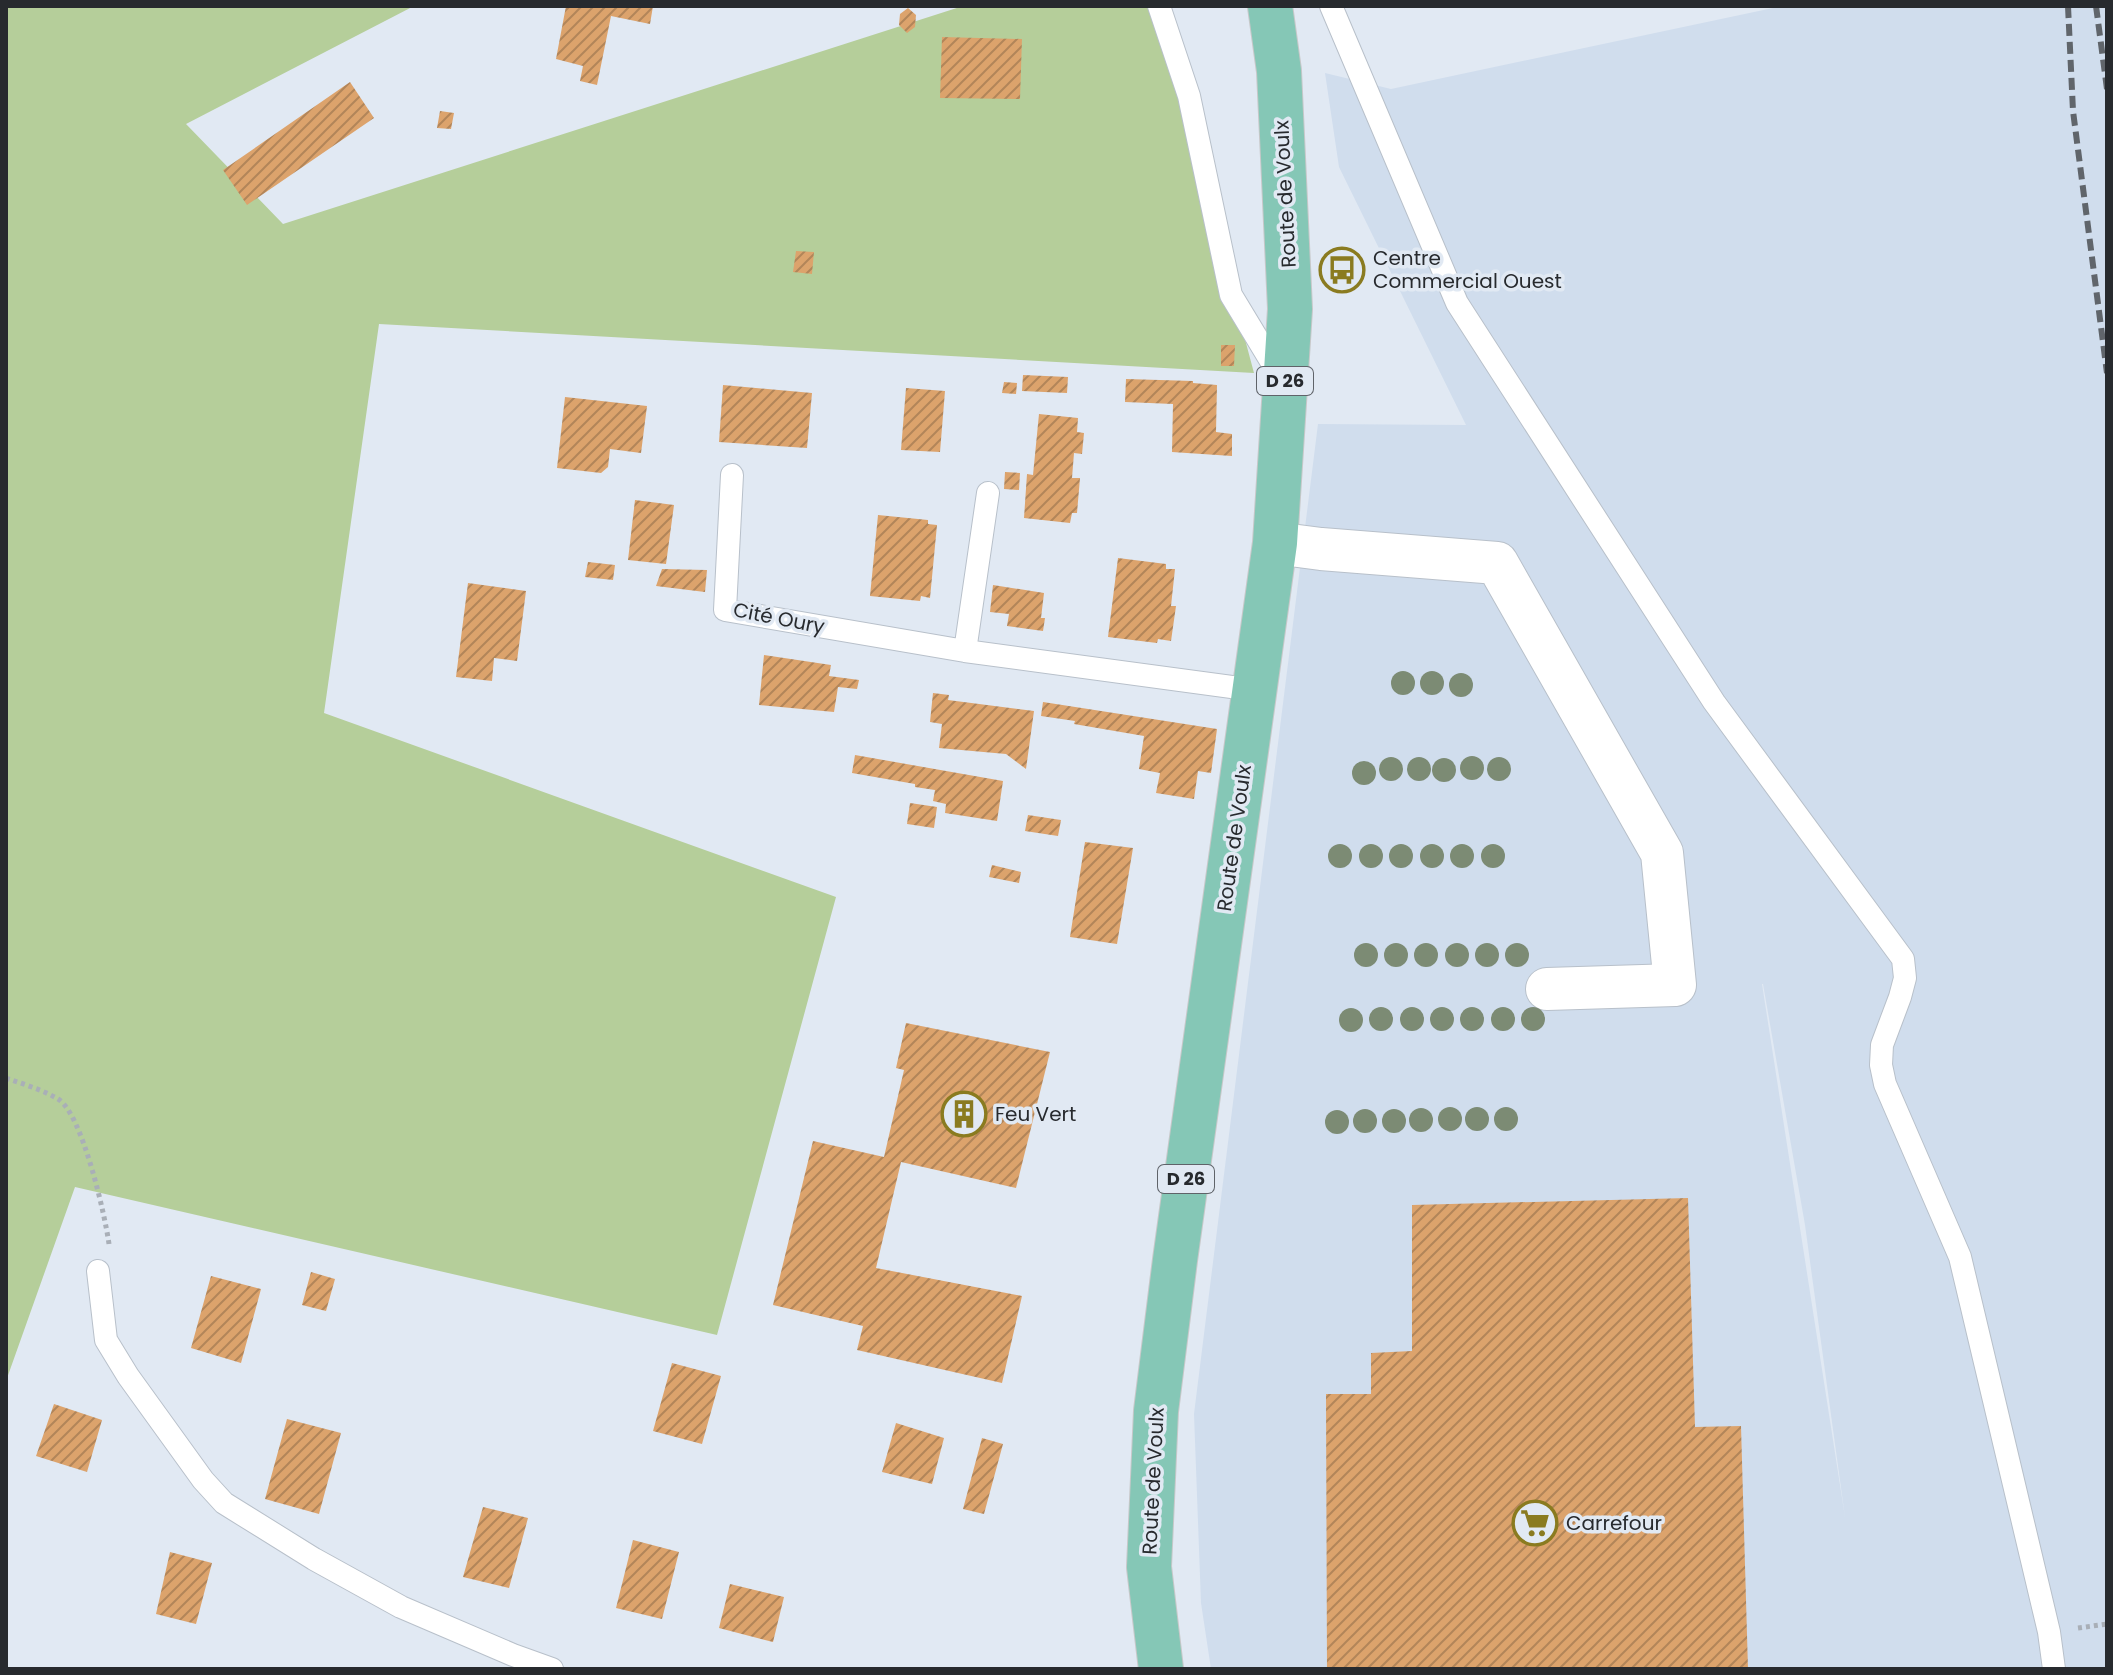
<svg xmlns="http://www.w3.org/2000/svg" width="2113" height="1675" font-family="Poppins,sans-serif">
  <style>
    .built { fill: #d0dded; fill-rule: evenodd }
    .grass { fill: #b5ce9a }
    .building { fill: url(#building-hatch) }
    .lines { fill: none; stroke-linecap: round; stroke-linejoin: round }
    .lane-casing { stroke: #b8c0ca; stroke-width: 24 }
    .street-casing { stroke: #b8c0ca; stroke-width: 44 }
    .primary-casing { stroke: #c7c8c9; stroke-width: 46 }
    .path { stroke: #a9afb7; stroke-width: 5; stroke-dasharray: 4 4; stroke-linecap: butt }
    .lane { stroke: #fff; stroke-width: 22 }
    .street { stroke: #fff; stroke-width: 42 }
    .primary { stroke: #85c7b6; stroke-width: 44 }
    .rail { stroke: #60656b; stroke-width: 6; stroke-dasharray: 12 6; stroke-linecap: butt }
    .tree { fill: #7c8b74 }
    .labels { text-anchor: middle; stroke-width: 7; stroke-linejoin: round; paint-order: stroke }
    .shield { fill: #e1e9f3; stroke: #5f6369; stroke-width: 2 }
    .shield-label { font-size: 18px; font-weight: bold; fill: #272a2e }
    .street-label { font-size: 20px; fill: #272a2e; stroke: #e1e9f3 }
    .poi-label { font-size: 20px; fill: #272a2e; stroke: #e1e9f3; text-anchor: start }
  </style>
  <defs>
    <pattern id="building-hatch" width="6" height="6" patternUnits="userSpaceOnUse" patternTransform="scale(2)"><rect width="6" height="6" fill="#dca36c"/><path d="M-1 1l2-2M0 6l6-6M5 7l2-2" fill="none" stroke="#b28559"/></pattern>
  </defs>
  <rect width="100%" height="100%" fill="#e1e9f3"/>
  <path class="built" d="M1782,6H2107V1669H1211L1201,1603L1194,1414L1318,424L1466,425L1339,167L1325,73L1391,89ZM1763,984L1805,1225L1845,1517L1762,984Z"/>
  <path class="grass" d="M6,6H414L186,124L283,224L963,6H1156L1254,373L379,324L324,713L836,897L717,1335L75,1187L6,1381Z"/>
  <path class="building" d="M566,6H653L650,24L611,16L597,85L580,81L583,66L556,59Z
    M908,8L916,15L915,27L907,33L899,25L900,14Z
    M942,37L1022,39L1020,99L940,98Z
    M350,82L374,118L247,205L223,170Z
    M440,111L454,113L451,129L437,128Z
    M796,251L814,252L812,274L793,272Z
    M1221,345H1235L1234,366H1221Z
    M1023,375L1068,377L1067,393L1022,391Z
    M1126,379L1193,381V383L1217,385L1216,432L1232,434V456L1172,452L1173,404L1125,402Z
    M1004,382L1017,383L1016,394L1002,393Z
    M723,385L812,393L807,448L719,442Z
    M906,388L945,391L940,452L901,450Z
    M565,397L647,406L641,453L610,449L608,467L601,473L557,468Z
    M1039,414L1078,418L1077,432L1084,433L1082,454L1074,453L1072,478H1080L1077,513H1072L1070,523L1024,518L1027,474L1033,475Z
    M1005,472L1020,473L1019,490L1004,489Z
    M635,500L674,505L666,564L628,560Z
    M878,515L928,520V524L937,525L930,598L921,596L920,601L870,596Z
    M1118,558L1166,564V569H1175L1171,606H1176L1171,641L1158,639L1157,643L1108,637Z
    M588,562L615,565L613,580L585,577Z
    M662,569L707,570L705,592L656,586Z
    M468,583L526,591L517,661L494,658L492,681L456,677Z
    M993,585L1044,593L1041,618H1045L1043,631L1007,626L1009,614L990,612Z
    M764,655L831,665L829,676L859,680L857,689L838,687L834,712L759,705Z
    M933,693L949,695L948,700L1034,711L1026,769L1006,754L939,748L942,724L930,722Z
    M1043,702L1217,729L1211,773L1198,771L1194,799L1156,793L1160,773L1139,769L1144,736L1074,724L1075,721L1041,716Z
    M855,755L1003,781L997,821L945,813L946,804L933,801L935,790L915,787V784L852,773Z
    M910,803L937,807L934,828L907,824Z
    M1028,815L1061,820L1058,836L1025,831Z
    M1085,842L1133,848L1117,944L1070,937Z
    M992,865L1021,872L1019,883L989,877Z
    M906,1023L1050,1052L1016,1188L901,1162L876,1268L1022,1296L1002,1383L857,1350L863,1326L773,1305L813,1141L884,1157L904,1070L896,1068Z
    M1688,1198L1695,1427L1741,1426L1748,1669H1327L1326,1394H1371V1353L1412,1351V1205Z
    M311,1272L335,1279L326,1311L302,1305Z
    M211,1276L261,1289L241,1363L191,1348Z
    M672,1363L721,1376L702,1444L653,1431Z
    M54,1404L102,1420L87,1472L36,1456Z
    M287,1419L341,1433L319,1514L265,1499Z
    M896,1423L944,1438L932,1484L882,1472Z
    M982,1438L1003,1444L984,1514L963,1509Z
    M483,1507L528,1518L509,1588L463,1577Z
    M633,1540L679,1552L662,1619L616,1608Z
    M170,1552L212,1563L196,1624L156,1614Z
    M730,1584L784,1597L773,1642L719,1628Z"/>
  <g class="lines">
    <g class="lane-casing">
      <path id="lane" d="M1159,6L1189,96L1231,295L1280,376
        M1331,6L1457,303L1714,702L1903,959L1905,978L1900,997L1882,1045L1881,1065L1885,1084L1960,1257L2049,1632L2054,1669
        M732,475L725,610L965,651L1254,690
        M965,651L988,493
        M98,1271L106,1340L128,1376L203,1480L224,1503L314,1559L401,1607L513,1655L552,1669"/>
    </g>
    <g class="street-casing">
      <path id="street" d="M1275,543L1321,549L1497,563L1662,853L1675,985L1547,989"/>
    </g>
    <g class="primary-casing">
      <path id="primary" d="M1161,1669L1149,1567L1156,1411L1175,1260L1275,543L1290,309L1279,71L1270,6"/>
    </g>
    <path class="path" d="M6,1078C23,1084 43,1090 58,1099C82,1113 105,1215 109,1244
      M2078,1628L2107,1624"/>
    <use href="#lane" class="lane"/>
    <use href="#street" class="street"/>
    <use href="#primary" class="primary"/>
    <path class="rail" d="M2068,6L2073,111L2107,373
      M2096,6L2107,89"/>
  </g>
  <g class="tree">
    <circle cx="1403" cy="683" r="12"/>
    <circle cx="1432" cy="683" r="12"/>
    <circle cx="1461" cy="685" r="12"/>
    <circle cx="1472" cy="768" r="12"/>
    <circle cx="1391" cy="769" r="12"/>
    <circle cx="1419" cy="769" r="12"/>
    <circle cx="1499" cy="769" r="12"/>
    <circle cx="1444" cy="770" r="12"/>
    <circle cx="1364" cy="773" r="12"/>
    <circle cx="1340" cy="856" r="12"/>
    <circle cx="1371" cy="856" r="12"/>
    <circle cx="1401" cy="856" r="12"/>
    <circle cx="1432" cy="856" r="12"/>
    <circle cx="1462" cy="856" r="12"/>
    <circle cx="1493" cy="856" r="12"/>
    <circle cx="1366" cy="955" r="12"/>
    <circle cx="1396" cy="955" r="12"/>
    <circle cx="1426" cy="955" r="12"/>
    <circle cx="1457" cy="955" r="12"/>
    <circle cx="1487" cy="955" r="12"/>
    <circle cx="1517" cy="955" r="12"/>
    <circle cx="1381" cy="1019" r="12"/>
    <circle cx="1412" cy="1019" r="12"/>
    <circle cx="1442" cy="1019" r="12"/>
    <circle cx="1472" cy="1019" r="12"/>
    <circle cx="1503" cy="1019" r="12"/>
    <circle cx="1533" cy="1019" r="12"/>
    <circle cx="1351" cy="1020" r="12"/>
    <circle cx="1450" cy="1119" r="12"/>
    <circle cx="1477" cy="1119" r="12"/>
    <circle cx="1506" cy="1119" r="12"/>
    <circle cx="1421" cy="1120" r="12"/>
    <circle cx="1365" cy="1121" r="12"/>
    <circle cx="1394" cy="1121" r="12"/>
    <circle cx="1337" cy="1122" r="12"/>
  </g>
  <defs>
    <g id="bus-ring" transform="scale(2.3)"><circle r="9.5" fill="#e1e9f3" stroke="#8a7b20" stroke-width="1.5"/><path d="M-5-6H5V4H4V6H2V4H-2V6H-4V4H-5ZM-3.5-4V0h7V-4ZM-3.5 1.2v1.5H-2V1.2ZM2 1.2v1.5H3.5V1.2Z" fill="#8a7b20"/></g>
    <g id="building-ring" transform="scale(2.3)"><circle r="9.5" fill="#e1e9f3" stroke="#8a7b20" stroke-width="1.5"/><path d="M-4-6H4V6H1V3H-1V6H-4ZM-2.5-4.3h1.7v1.8h-1.7ZM.8-4.3h1.7v1.8H.8ZM-2.5-1h1.7V.8h-1.7ZM.8-1h1.7V.8H.8Z" fill="#8a7b20"/></g>
    <g id="supermarket-ring" transform="scale(2.3)"><circle r="9.5" fill="#e1e9f3" stroke="#8a7b20" stroke-width="1.5"/><path d="M-6-5.5h2.5l.6 2H6L4.5 2H-2.5L-4.4-4H-6ZM-1.5 3.2a1.3 1.3 0 1 0 .1 0ZM3 3.2a1.3 1.3 0 1 0 .1 0Z" fill="#8a7b20"/></g>
  </defs>
  <g fill-rule="evenodd">
    <use href="#bus-ring" x="1342" y="270"/>
    <use href="#building-ring" x="964" y="1114"/>
    <use href="#supermarket-ring" x="1535" y="1523"/>
  </g>
  <g class="labels">
    <g class="shield">
      <rect x="1257" y="367" width="56" height="28" rx="6"/>
      <rect x="1158" y="1165" width="56" height="28" rx="6"/>
    </g>
    <g class="shield-label">
      <text x="1285" y="387">D 26</text>
      <text x="1186" y="1185">D 26</text>
    </g>
    <g class="street-label">
      <text transform="translate(1285 194) rotate(-93)" y="7">Route de Voulx</text>
      <text transform="translate(779 618) rotate(11)" y="7">Cité Oury</text>
      <text transform="translate(1234 838) rotate(-82)" y="7">Route de Voulx</text>
      <text transform="translate(1153 1481) rotate(-87)" y="7">Route de Voulx</text>
    </g>
    <g class="poi-label">
      <text x="1373" y="265">Centre<tspan x="1373" dy="23">Commercial Ouest</tspan></text>
      <text x="995" y="1121">Feu Vert</text>
      <text x="1566" y="1530">Carrefour</text>
    </g>
  </g>
  <rect width="2113" height="1675" fill="none" stroke="#272a2e" stroke-width="16"/>
</svg>
